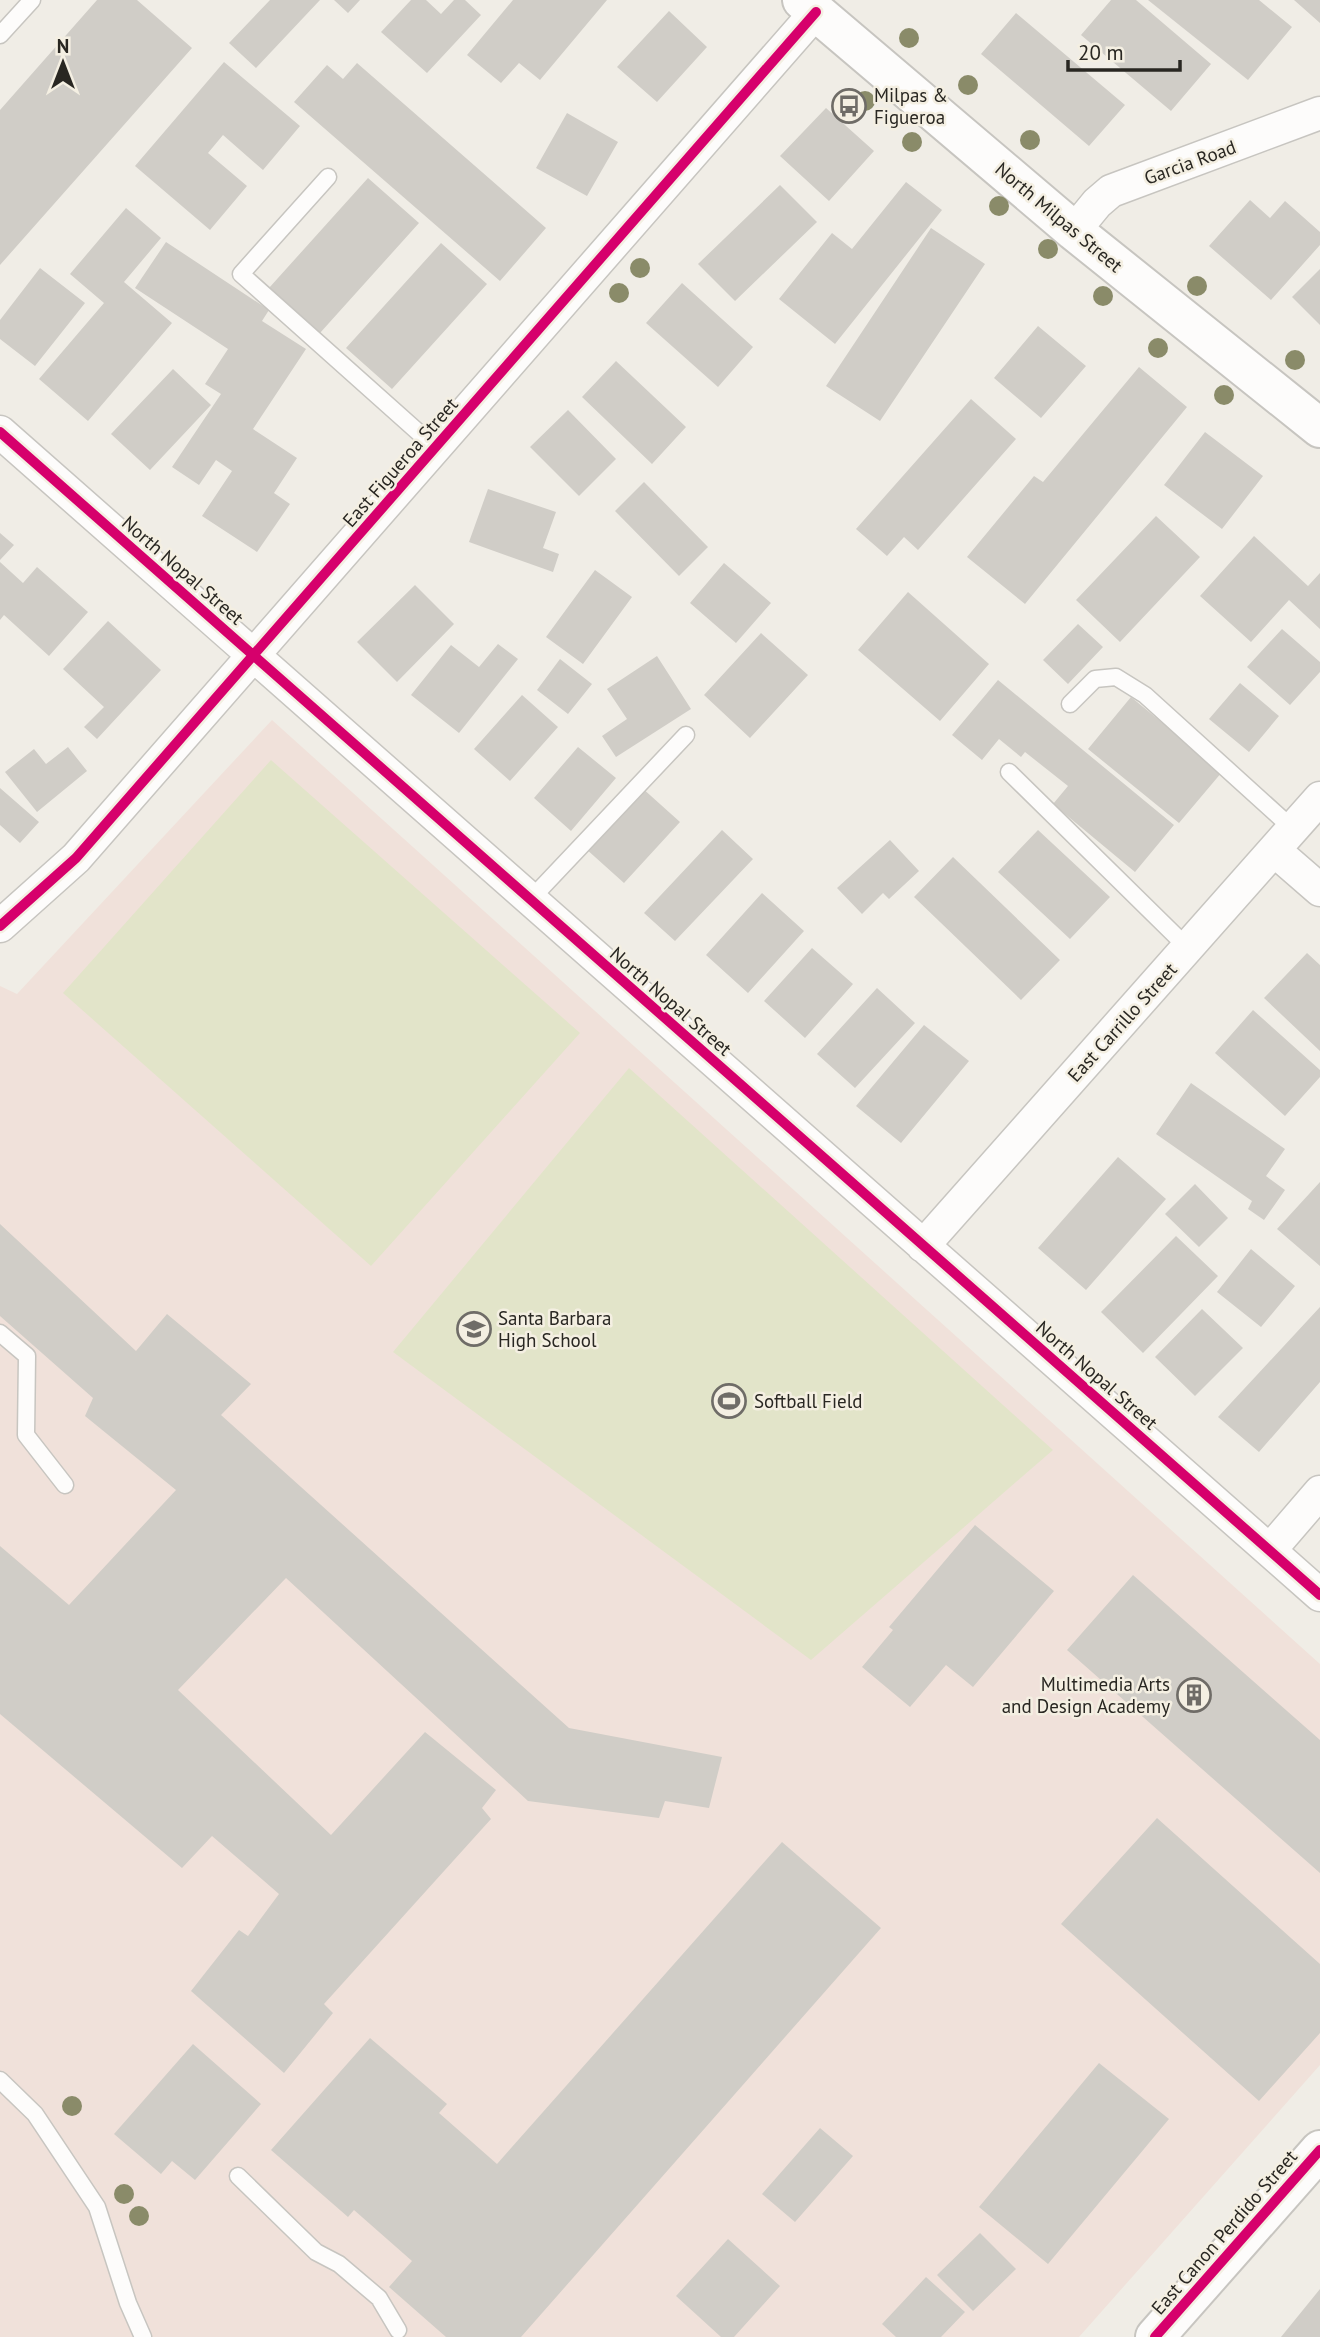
<svg xmlns="http://www.w3.org/2000/svg" width="1320" height="2337" font-family="'PT Sans',sans-serif">
  <style>
    .education { fill: #f0e1da }
    .green { fill: #e2e4c9 }
    .building { fill: #d0cdc7 }
    .lines { fill: none; stroke-linecap: round; stroke-linejoin: round }
    .service-casing { stroke: #c7c5c0; stroke-width: 19 }
    .minor-casing { stroke: #c7c5c0; stroke-width: 35 }
    .tertiary-casing { stroke: #c7c5c0; stroke-width: 42 }
    .secondary-casing { stroke: #c7c5c0; stroke-width: 42 }
    .service { stroke: #fdfcfb; stroke-width: 16 }
    .minor { stroke: #fdfcfb; stroke-width: 32 }
    .tertiary { stroke: #fdfcfb; stroke-width: 38 }
    .secondary { stroke: #fdfcfb; stroke-width: 38 }
    .cycleway-casing { stroke: #f4efe2; stroke-width: 15 }
    .cycleway { stroke: #d6006c; stroke-width: 10 }
    .tree { fill: #8a8b69 }
    .labels { text-anchor: middle; stroke-width: 5; stroke-linejoin: round; paint-order: stroke }
    .poi-label { font-size: 19px; fill: #292722; stroke: #f4efe2; text-anchor: start }
    .street-label { font-size: 19px; fill: #292722; stroke: #f4efe2 }
  </style>
  <rect width="100%" height="100%" fill="#f0ede6"/>
  <path class="education" d="M272,720L1320,1664V2065L1079,2337H0V986L17,994Z"/>
  <path class="green" d="M271,760L580,1033L371,1266L63,993Z
    M629,1068L1053,1450L811,1660L393,1352Z"/>
  <path class="building" d="M97,0H137L192,48L0,265V110Z
    M270,0H320L256,68L229,43Z
    M334,0H360L348,13Z
    M411,0H426L441,14L454,0H465L481,15L427,73L381,32Z
    M513,0H607L540,80L519,63L501,83L467,55Z
    M1111,0H1136L1211,64L1171,111L1081,35Z
    M1148,0H1259L1292,27L1248,80Z
    M1294,0H1320V23Z
    M669,11L707,47L657,102L617,67Z
    M1016,13L1125,105L1089,146L981,54Z
    M224,62L300,126L263,170L223,135L208,153L247,186L210,230L135,166Z
    M357,63L546,228L500,281L294,102L327,65L343,79Z
    M826,108L874,151L829,201L780,156Z
    M567,113L618,142L587,196L536,168Z
    M368,178L419,223L320,333L269,288Z
    M906,182L942,210L835,344L779,299L832,233L852,249Z
    M780,185L817,222L735,301L698,264Z
    M1250,200L1270,218L1285,201L1320,232V245L1271,300L1209,246Z
    M126,208L161,238L124,282L172,323L88,421L39,379L104,303L70,274Z
    M931,228L985,264L880,421L826,386Z
    M166,242L269,310L262,321L306,349L253,429L297,458L274,493L290,504L257,552L202,516L232,471L216,460L199,485L172,467L221,394L205,384L228,349L135,288Z
    M441,243L487,284L392,389L346,348Z
    M40,268L85,303L35,366L0,339V320Z
    M1320,269V325L1292,297Z
    M682,283L753,347L718,387L646,323Z
    M1038,326L1086,366L1041,418L994,378Z
    M616,361L686,427L652,464L582,397Z
    M1139,367L1187,407L1025,604L967,557L1034,476L1043,482Z
    M173,369L211,405L150,470L111,434Z
    M971,399L1016,439L918,550L904,537L887,556L856,529Z
    M568,410L616,459L579,496L530,447Z
    M1205,432L1263,476L1222,529L1164,485Z
    M644,482L708,547L679,576L615,511Z
    M488,489L556,512L543,548L559,554L553,572L469,542Z
    M1156,516L1200,557L1120,642L1076,600Z
    M0,533L14,545L0,560Z
    M1254,536L1308,586L1320,573V629L1289,600L1251,642L1200,596Z
    M0,562L23,583L37,567L88,612L49,656L4,615L0,620Z
    M724,563L771,603L736,643L690,603Z
    M595,570L632,597L583,664L546,637Z
    M415,585L454,624L397,682L357,642Z
    M908,592L989,664L940,721L858,650Z
    M108,621L161,670L97,739L84,727L104,707L63,669Z
    M1078,624L1103,647L1068,684L1043,660Z
    M1282,629L1320,662V672L1290,705L1247,667Z
    M761,633L808,675L750,738L704,695Z
    M498,644L518,659L459,733L411,695L451,645L479,667Z
    M657,656L691,709L616,757L602,736L627,719L607,689Z
    M560,659L592,684L568,714L537,690Z
    M998,680L1174,825L1135,872L1053,804L1068,786L1025,752L1021,757L999,739L982,760L952,735Z
    M1240,683L1279,716L1249,752L1209,719Z
    M522,695L558,727L510,781L474,749Z
    M1131,697L1222,772L1179,823L1088,749Z
    M68,747L87,771L37,812L5,772L34,749L46,764Z
    M578,747L616,778L571,831L534,798Z
    M641,787L680,822L624,883L585,848Z
    M0,788L39,822L20,843L0,825Z
    M722,830L753,859L675,941L644,913Z
    M1038,830L1110,897L1070,939L998,872Z
    M890,840L919,871L889,899L883,893L862,914L837,888Z
    M953,857L1060,960L1021,1000L914,897Z
    M762,893L804,931L748,993L706,955Z
    M812,948L853,984L805,1038L764,1001Z
    M1307,953L1320,965V1051L1264,998Z
    M877,988L915,1023L855,1088L817,1054Z
    M1253,1010L1320,1070V1077L1285,1116L1215,1053Z
    M924,1025L969,1061L901,1143L856,1106Z
    M1191,1083L1285,1149L1266,1176L1285,1190L1264,1220L1248,1209L1252,1201L1156,1134Z
    M1118,1157L1166,1199L1086,1290L1038,1248Z
    M1320,1182V1266L1277,1229Z
    M1195,1184L1228,1218L1199,1247L1165,1214Z
    M0,1224L136,1351L167,1314L251,1384L221,1415L569,1728L722,1757L709,1808L665,1801L659,1818L528,1801L286,1578L178,1690L331,1835L425,1732L496,1790L482,1808L491,1819L324,2004L333,2013L284,2073L191,1991L239,1930L248,1936L279,1894L212,1836L182,1868L0,1714V1546L69,1605L176,1490L85,1416L93,1398L0,1316Z
    M1176,1236L1218,1276L1143,1353L1101,1312Z
    M1251,1249L1295,1286L1261,1327L1217,1292Z
    M1320,1307V1382L1259,1452L1218,1417Z
    M1202,1309L1243,1348L1195,1396L1155,1357Z
    M975,1525L1054,1591L973,1687L946,1665L910,1707L862,1667L893,1630L889,1627Z
    M1133,1575L1320,1740V1873L1067,1650Z
    M1157,1818L1320,1964V2033L1259,2101L1061,1924Z
    M782,1842L881,1928L521,2337H446L389,2287L412,2261L354,2210L348,2217L271,2150L370,2038L447,2104L439,2113L497,2164Z
    M193,2044L261,2104L195,2180L172,2161L161,2174L114,2134Z
    M1099,2063L1169,2119L1048,2264L979,2207Z
    M820,2128L853,2156L795,2222L762,2194Z
    M980,2233L1016,2269L973,2311L937,2275Z
    M728,2239L780,2286L734,2337H721L676,2296Z
    M926,2277L965,2312L941,2337H896L882,2324Z
    M1320,2289V2337H1281Z"/>
  <g class="lines">
    <g class="service-casing">
      <path id="service" d="M0,35L32,0
        M328,177L241,274L436,448
        M1070,704L1095,679L1116,677L1145,695L1293,829
        M1009,772L1188,948
        M530,900L686,735
        M0,1333L27,1356L26,1435L65,1485
        M0,2080L35,2114L97,2207L128,2303L143,2337
        M238,2176L316,2252L339,2264L379,2298L398,2330"/>
    </g>
    <g class="minor-casing">
      <path id="minor" d="M1074,231L1097,203L1111,191L1320,113
        M0,432L1320,1595
        M1274,850L1320,890
        M0,926L76,858L816,12
        M923,1246L1320,798
        M1270,1550L1320,1492"/>
    </g>
    <g class="tertiary-casing">
      <path id="tertiary" d="M1155,2337L1320,2150"/>
    </g>
    <g class="secondary-casing">
      <path id="secondary" d="M802,0L1074,231L1320,428"/>
    </g>
    <use href="#service" class="service"/>
    <use href="#minor" class="minor"/>
    <use href="#tertiary" class="tertiary"/>
    <use href="#secondary" class="secondary"/>
    <g class="cycleway-casing">
      <path id="cycleway" d="M0,432L1320,1595
        M0,926L76,858L816,12
        M1155,2337L1320,2150"/>
    </g>
    <use href="#cycleway" class="cycleway"/>
  </g>
  <g class="tree">
    <circle cx="909" cy="38" r="10"/>
    <circle cx="968" cy="85" r="10"/>
    <circle cx="865" cy="101" r="10"/>
    <circle cx="1030" cy="140" r="10"/>
    <circle cx="912" cy="142" r="10"/>
    <circle cx="999" cy="206" r="10"/>
    <circle cx="1048" cy="249" r="10"/>
    <circle cx="640" cy="268" r="10"/>
    <circle cx="1197" cy="286" r="10"/>
    <circle cx="619" cy="293" r="10"/>
    <circle cx="1103" cy="296" r="10"/>
    <circle cx="1158" cy="348" r="10"/>
    <circle cx="1295" cy="360" r="10"/>
    <circle cx="1224" cy="395" r="10"/>
    <circle cx="72" cy="2106" r="10"/>
    <circle cx="124" cy="2194" r="10"/>
    <circle cx="139" cy="2216" r="10"/>
  </g>
  <defs>
    <g id="bus-ring" transform="scale(1.75)"><circle r="9.5" fill="#f4efe2" stroke="#6f6c67" stroke-width="1.5"/><path d="M-5-6H5V4H4V6H2V4H-2V6H-4V4H-5ZM-3.5-4V0h7V-4ZM-3.5 1.2v1.5H-2V1.2ZM2 1.2v1.5H3.5V1.2Z" fill="#6f6c67"/></g>
    <g id="school-ring" transform="scale(1.75)"><circle r="9.5" fill="#f4efe2" stroke="#6f6c67" stroke-width="1.5"/><path d="M0-5L7-2L0 1L-7-2ZM-4 1L0 2.5L4 1V4Q0 6-4 4Z" fill="#6f6c67"/></g>
    <g id="stadium-ring" transform="scale(1.75)"><circle r="9.5" fill="#f4efe2" stroke="#6f6c67" stroke-width="1.5"/><path d="M0-5a6.5 5 0 1 0 0 10a6.5 5 0 1 0 0-10ZM-3.5-1.8h7v3.6h-7Z" fill="#6f6c67"/></g>
    <g id="building-ring" transform="scale(1.75)"><circle r="9.5" fill="#f4efe2" stroke="#6f6c67" stroke-width="1.5"/><path d="M-4-6H4V6H1V3H-1V6H-4ZM-2.5-4.3h1.7v1.8h-1.7ZM.8-4.3h1.7v1.8H.8ZM-2.5-1h1.7V.8h-1.7ZM.8-1h1.7V.8H.8Z" fill="#6f6c67"/></g>
  </defs>
  <g fill-rule="evenodd">
    <use href="#bus-ring" x="849" y="106"/>
    <use href="#school-ring" x="474" y="1329"/>
    <use href="#stadium-ring" x="729" y="1401"/>
    <use href="#building-ring" x="1194" y="1695"/>
  </g>
  <g class="labels">
    <g class="poi-label">
      <text x="874" y="102">Milpas &amp;<tspan x="874" dy="22">Figueroa</tspan></text>
      <text x="498" y="1325">Santa Barbara<tspan x="498" dy="22">High School</tspan></text>
      <text x="754" y="1408">Softball Field</text>
      <text x="1170" y="1691" text-anchor="end">Multimedia Arts<tspan x="1170" dy="22">and Design Academy</tspan></text>
    </g>
    <g class="street-label">
      <text transform="translate(1190 162) rotate(-20)" y="7">Garcia Road</text>
      <text transform="translate(1059 217) rotate(40)" y="7">North Milpas Street</text>
      <text transform="translate(400 462) rotate(-49)" y="7">East Figueroa Street</text>
      <text transform="translate(183 570) rotate(41)" y="7">North Nopal Street</text>
      <text transform="translate(671 1001) rotate(41)" y="7">North Nopal Street</text>
      <text transform="translate(1122 1022) rotate(-48)" y="7">East Carrillo Street</text>
      <text transform="translate(1097 1375) rotate(41)" y="7">North Nopal Street</text>
      <text transform="translate(1224 2232) rotate(-49)" y="7">East Canon Perdido Street</text>
    </g>
  </g>
  <g transform="translate(63 63)" stroke="#f4efe2" stroke-width="5" paint-order="stroke">
  <path d="M0-5L12 26L0 18L-12 26Z" fill="#292722"/>
  <text y="-10" font-size="19" font-weight="bold" text-anchor="middle" fill="#292722">N</text>
  </g>
  <path d="M1068 60v10h112v-10" fill="none" stroke="#292722" stroke-width="3.5"/>
  <text x="1078" y="60" font-size="21" fill="#292722" stroke="#f4efe2" stroke-width="5" paint-order="stroke">20 m</text>
</svg>
